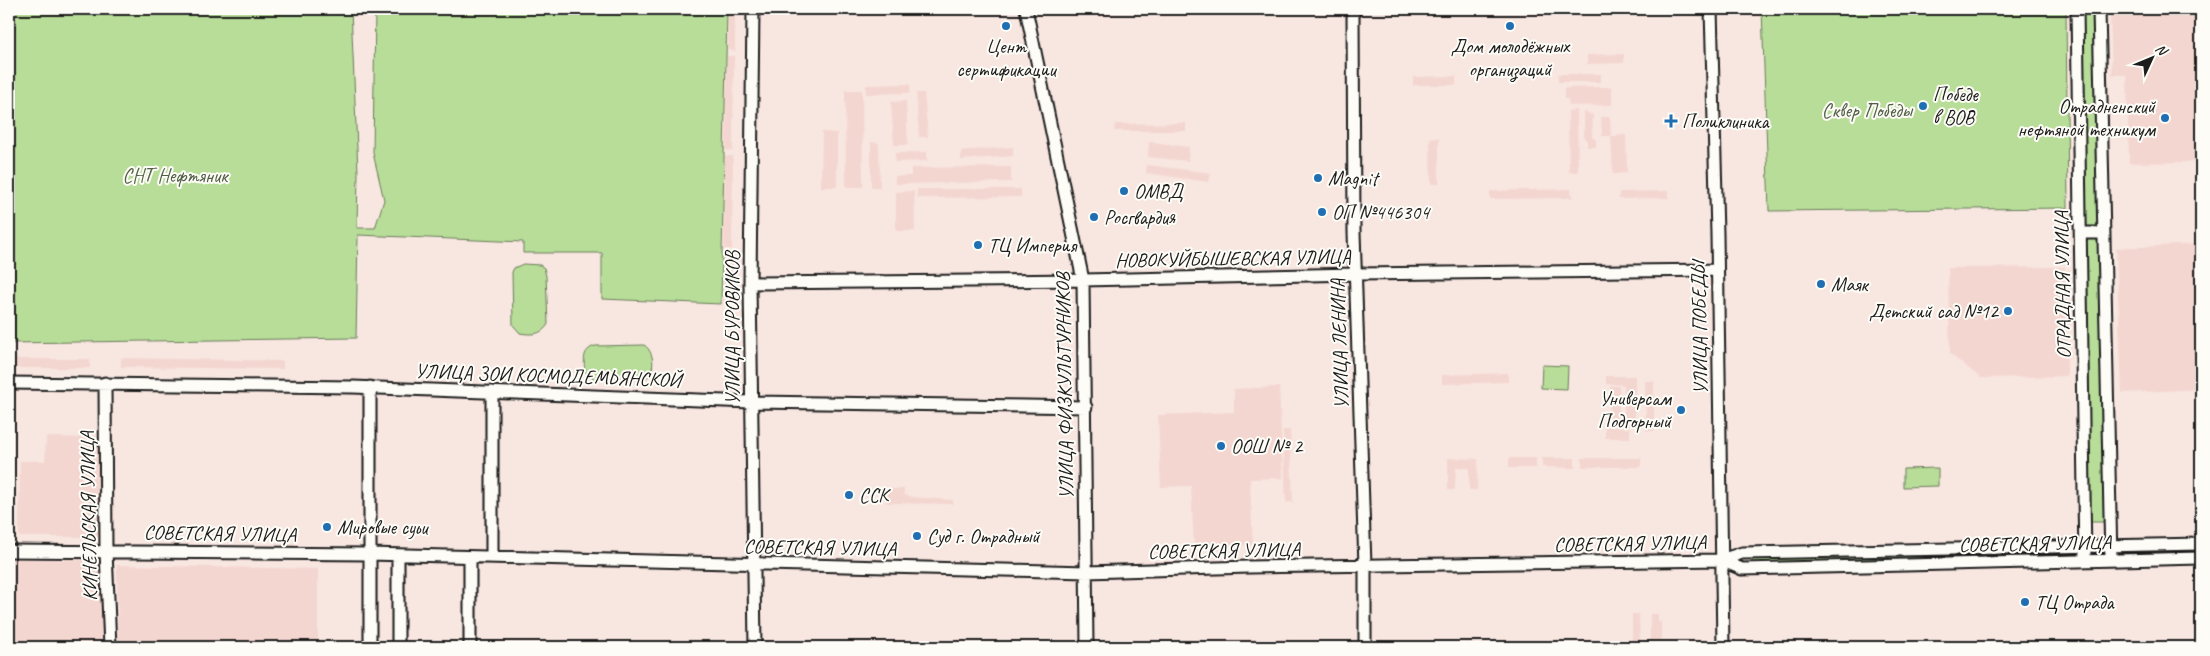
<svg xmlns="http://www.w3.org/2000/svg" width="2210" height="656" font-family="Caveat,sans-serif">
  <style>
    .built { fill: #f4d6d0 }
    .green { fill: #b7dd98; stroke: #6a7c5a }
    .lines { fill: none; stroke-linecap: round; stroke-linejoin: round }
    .minor-casing { stroke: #1c1c1c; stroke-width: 15 }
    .minor { stroke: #fdfcf7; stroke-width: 11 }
    .poi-dot { fill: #1f6fb2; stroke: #fdfcf7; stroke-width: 2 }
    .labels { text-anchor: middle; stroke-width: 4; stroke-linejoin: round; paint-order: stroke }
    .poi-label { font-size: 20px; fill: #1c1c1c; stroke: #fdfcf7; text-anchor: start }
    .park-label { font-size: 20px; fill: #526047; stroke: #fdfcf7 }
    .street-label { font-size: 20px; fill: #1c1c1c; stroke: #fdfcf7 }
  </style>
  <rect width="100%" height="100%" fill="#f8e6e0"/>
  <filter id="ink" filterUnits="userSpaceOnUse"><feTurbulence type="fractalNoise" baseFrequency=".02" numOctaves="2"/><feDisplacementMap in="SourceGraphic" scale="10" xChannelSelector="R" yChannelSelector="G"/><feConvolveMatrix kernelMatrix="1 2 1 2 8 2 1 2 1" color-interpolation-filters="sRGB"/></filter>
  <g filter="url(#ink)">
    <path class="built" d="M728,9H735V51L728,50Z
      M2110,9H2201V162L2129,163L2127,75H2112Z
      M1624,54V63L1587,64V55Z
      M727,56H734L733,151L726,150Z
      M1558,74H1601V82H1558Z
      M1456,76V85H1413V77Z
      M910,84V93L866,94V85Z
      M1612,87V105L1569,106L1568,99H1564V88Z
      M845,90H862L863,187H846Z
      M916,93H924L928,137H919Z
      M906,101L908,145H894L891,102Z
      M1577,110L1578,172H1569L1568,111Z
      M1584,112L1593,115L1592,137L1596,140V147H1587V141L1584,137Z
      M1601,117H1610L1611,136L1626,135L1627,173L1613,174L1611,136H1602Z
      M1186,123V131H1114L1115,124Z
      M822,132L837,133V187H821Z
      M1430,138H1439V184H1431Z
      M871,142L879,143L880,187H871Z
      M1149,142L1189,147L1188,161L1148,157Z
      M1013,147V156L961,160V151Z
      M927,152V161L895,162V153Z
      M725,156H733L732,249H724Z
      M1147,165L1211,173L1209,182L1146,173Z
      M1011,167V182L895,184V176H911V168Z
      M917,189H1021V197L917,198Z
      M1571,189L1572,198L1490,199V191Z
      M914,191L915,231H896V192Z
      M1669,191V198L1619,199V192Z
      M2201,244V389L2122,393L2116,248Z
      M725,253H733L732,305H723Z
      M2065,267L2067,376L1981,378L1950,354L1948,268Z
      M121,358L283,361V369L121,367Z
      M9,359H90V368H9Z
      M1508,373V382L1442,384V375Z
      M1606,376H1635V426H1624V385L1606,384Z
      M1645,381H1654V431H1646Z
      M1610,386H1619V422H1609Z
      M1279,387L1283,478L1250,479L1253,545L1194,548L1191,486L1161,487L1158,415L1234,412V389Z
      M1605,426L1630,428V438H1605Z
      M1283,430H1290L1293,502H1286Z
      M46,437L99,438L98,537H19L20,461H45Z
      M1448,458L1478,459L1477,490H1469V468H1456L1455,490H1448Z
      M1509,458H1536V468H1509Z
      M1542,458H1575V468L1542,467Z
      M1582,458H1641V467H1582Z
      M886,489H904V495L911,496V497L953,500V504L886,503Z
      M9,559L101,560L103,647H9Z
      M117,565L318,569V647H187V644L118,643Z
      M1632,614H1639L1640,645H1650V614H1658V622H1661V647H1632Z
      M1288,639L1289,647H1142V641Z"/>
    <path class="green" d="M9,9H351L358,172L357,228H375L384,200L373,153L375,9H727L721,304L602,299V253H523V242L358,235L356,338L9,343Z
      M1762,9H2066L2068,208L1769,211Z
      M2081,9H2096L2106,522H2090Z
      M523,264L540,265L544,268L546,276L548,324C542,335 531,335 520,333L513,325L512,272L514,268Z
      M644,345C655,352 656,372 645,379L596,380L585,372C584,360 582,350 595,346Z
      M1542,365L1568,366L1567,389L1541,388Z
      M1938,468V486L1903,487V469Z
      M2075,551V555L1752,563V559Z"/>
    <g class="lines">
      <g class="minor-casing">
        <path id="minor" d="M753,9L750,283L755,647
          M1026,9L1083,280L1087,647
          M1353,9L1354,232L1365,566V647
          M1711,9L1717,234L1723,647
          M2077,9L2085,561
          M2099,9L2111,560
          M2081,233H2104
          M750,283L1083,280L1356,274L1717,270
          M9,383L353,387L751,402L1086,407
          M105,383L106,551L110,647
          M492,392V557
          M9,551L369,554L1087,572L1249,567L1721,560L1742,553L2201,544
          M398,555V647
          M470,557V647
          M1721,560L1742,569L2201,558
          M370,647V387"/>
      </g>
      <use href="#minor" class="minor"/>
    </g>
  </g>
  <g class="poi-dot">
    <circle cx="1006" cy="26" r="5"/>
    <circle cx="1510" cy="26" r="5"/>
    <circle cx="1923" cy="106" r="5"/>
    <circle cx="2165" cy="118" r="5"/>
    <path d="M1668.5 113.5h5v5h5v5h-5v5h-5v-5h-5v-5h5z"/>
    <circle cx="1318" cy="178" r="5"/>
    <circle cx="1124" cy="191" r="5"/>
    <circle cx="1322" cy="212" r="5"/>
    <circle cx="1094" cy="217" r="5"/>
    <circle cx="978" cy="245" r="5"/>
    <circle cx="1821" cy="284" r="5"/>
    <circle cx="2008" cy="311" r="5"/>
    <circle cx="1681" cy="410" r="5"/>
    <circle cx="1221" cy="446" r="5"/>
    <circle cx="849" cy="495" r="5"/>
    <circle cx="327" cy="527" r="5"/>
    <circle cx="917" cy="536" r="5"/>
    <circle cx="2025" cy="602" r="5"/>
  </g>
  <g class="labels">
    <g class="poi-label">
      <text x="1006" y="53" text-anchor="middle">Цент<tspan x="1006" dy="23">сертификации</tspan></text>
      <text x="1510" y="53" text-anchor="middle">Дом молодёжных<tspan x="1510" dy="23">организаций</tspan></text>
      <text x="1933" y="101">Победе<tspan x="1933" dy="23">в ВОВ</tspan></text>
      <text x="2155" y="113" text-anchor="end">Отрадненский<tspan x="2155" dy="23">нефтяной техникум</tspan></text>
      <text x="1682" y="128">Поликлиника</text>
      <text x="1328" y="185">Magnit</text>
      <text x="1134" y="198">ОМВД</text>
      <text x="1332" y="219">ОП №446304</text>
      <text x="1104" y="224">Росгвардия</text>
      <text x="988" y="252">ТЦ Империя</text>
      <text x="1831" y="291">Маяк</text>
      <text x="1998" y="318" text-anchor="end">Детский сад №12</text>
      <text x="1671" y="405" text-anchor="end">Универсам<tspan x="1671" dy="23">Подгорный</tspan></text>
      <text x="1231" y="453">ООШ № 2</text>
      <text x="859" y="502">ССК</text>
      <text x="337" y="534">Мировые суьи</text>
      <text x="927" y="543">Суд г. Отрадный</text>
      <text x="2035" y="609">ТЦ Отрада</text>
    </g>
    <g class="park-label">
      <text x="1867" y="117">Сквер Победы</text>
      <text x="175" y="182">СНТ Нефтяник</text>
    </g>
    <g class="street-label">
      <text transform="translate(1233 258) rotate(-1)" y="7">НОВОКУЙБЫШЕВСКАЯ УЛИЦА</text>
      <text transform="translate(2062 285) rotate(-91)" y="7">ОТРАДНАЯ УЛИЦА</text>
      <text transform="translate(732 328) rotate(-90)" y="7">УЛИЦА БУРОВИКОВ</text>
      <text transform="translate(1699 328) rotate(-91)" y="7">УЛИЦА ПОБЕДЫ</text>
      <text transform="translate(1339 344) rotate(-92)" y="7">УЛИЦА ЛЕНИНА</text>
      <text transform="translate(548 375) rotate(2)" y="7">УЛИЦА ЗОИ КОСМОДЕМЬЯНСКОЙ</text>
      <text transform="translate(1064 386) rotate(-91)" y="7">УЛИЦА ФИЗКУЛЬТУРНИКОВ</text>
      <text transform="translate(88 516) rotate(-91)" y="7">КИНЕЛЬСКАЯ УЛИЦА</text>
      <text transform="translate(220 533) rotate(1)" y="7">СОВЕТСКАЯ УЛИЦА</text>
      <text transform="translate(1630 543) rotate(-1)" y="7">СОВЕТСКАЯ УЛИЦА</text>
      <text transform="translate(2035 543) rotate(-1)" y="7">СОВЕТСКАЯ УЛИЦА</text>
      <text transform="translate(820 547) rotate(1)" y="7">СОВЕТСКАЯ УЛИЦА</text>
      <text transform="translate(1224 550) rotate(-1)" y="7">СОВЕТСКАЯ УЛИЦА</text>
    </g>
  </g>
  <rect width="2210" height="656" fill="none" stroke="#fdfcf7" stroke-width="30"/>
  <rect x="15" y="15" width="2180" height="626" fill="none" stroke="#1c1c1c" stroke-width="2" filter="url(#ink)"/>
  <g transform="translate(2152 58) rotate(46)" stroke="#fdfcf7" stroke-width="4" paint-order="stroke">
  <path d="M0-4L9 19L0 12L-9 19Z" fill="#1c1c1c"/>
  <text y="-8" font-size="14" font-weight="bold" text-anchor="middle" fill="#1c1c1c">N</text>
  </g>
</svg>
